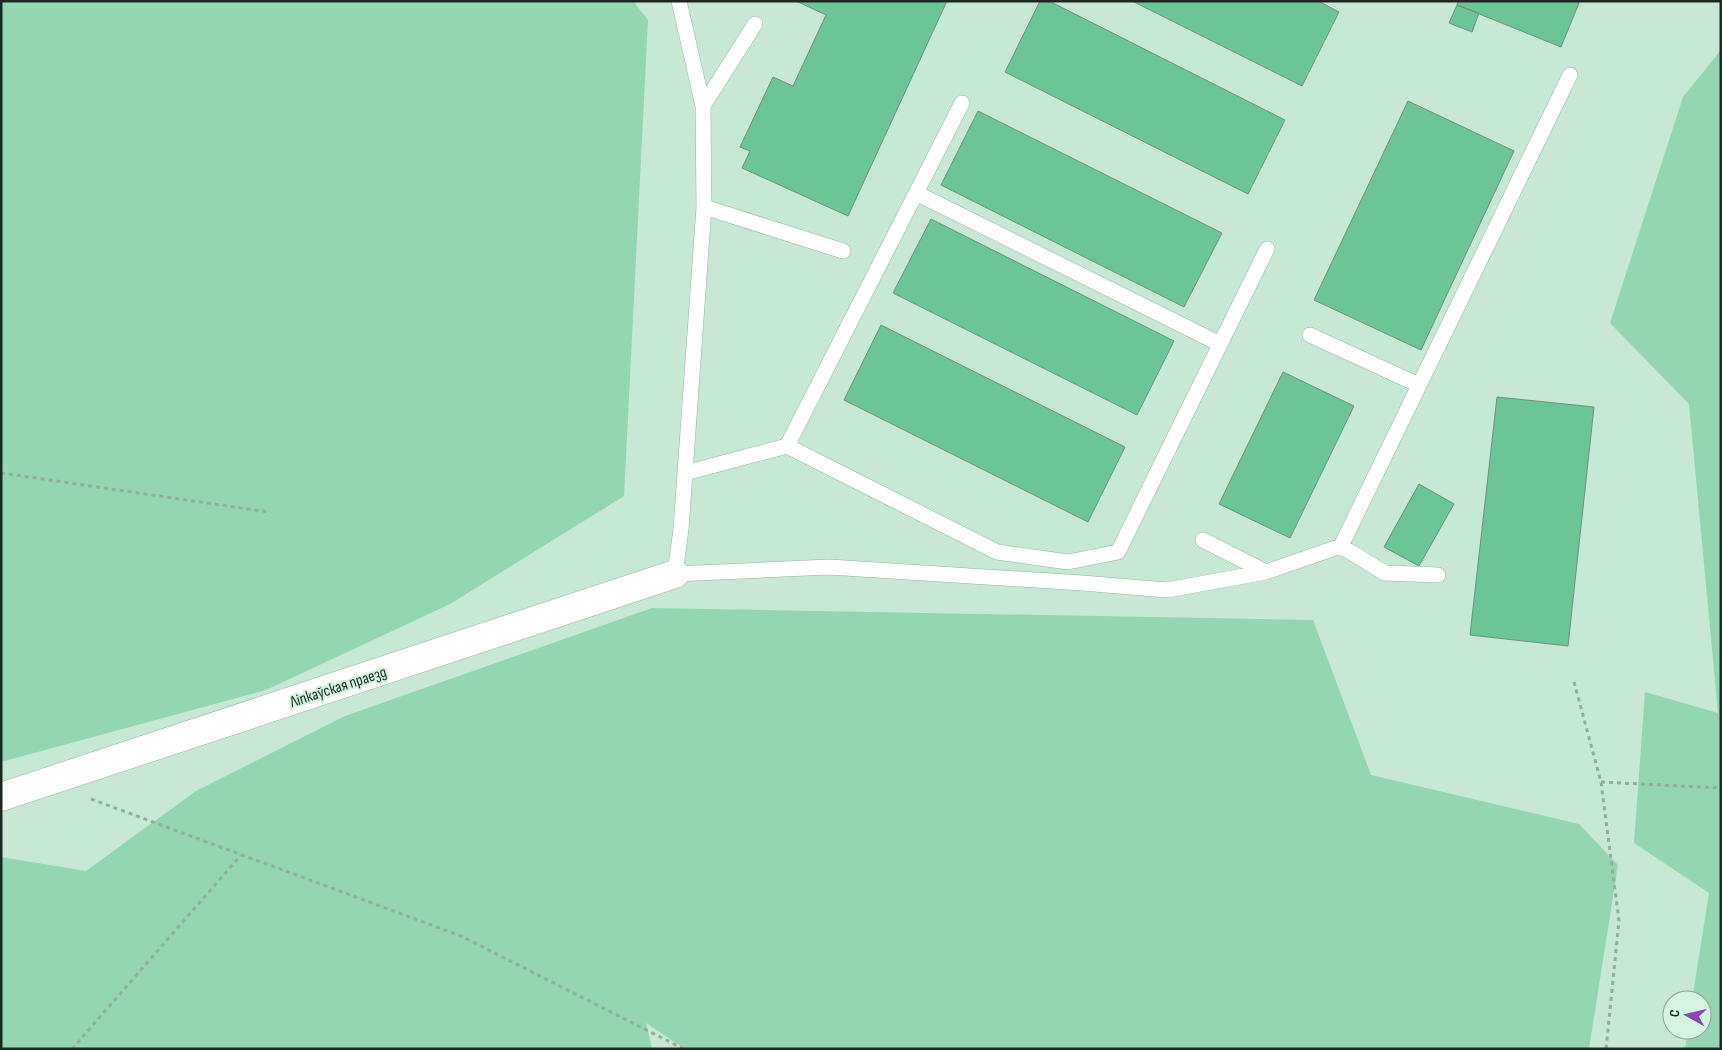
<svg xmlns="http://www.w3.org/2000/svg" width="1722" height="1050" font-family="'Sofia Sans Condensed',sans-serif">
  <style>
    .green { fill: #94d6b2 }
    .building { fill: #6bc597; stroke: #71907e }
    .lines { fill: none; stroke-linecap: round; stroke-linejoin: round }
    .service-casing { stroke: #93b3a0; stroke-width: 16 }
    .minor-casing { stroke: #93b3a0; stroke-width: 29 }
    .path { stroke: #92ae9e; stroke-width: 3; stroke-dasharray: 4 4; stroke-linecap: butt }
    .service { stroke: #fff; stroke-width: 15 }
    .minor { stroke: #fff; stroke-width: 28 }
    .labels { text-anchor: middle; stroke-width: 4.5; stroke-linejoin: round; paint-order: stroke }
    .street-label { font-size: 16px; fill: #1c2922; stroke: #d3f5e1 }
  </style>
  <rect width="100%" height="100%" fill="#c6e8d4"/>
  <path class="green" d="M1,1H633L648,20L624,496L450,604L266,690L1,762Z
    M1721,50V1049H1685L1688,1030H1702V1000H1692L1709,893L1634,843L1645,692L1718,713L1689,404L1610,323L1683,97Z
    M652,608L1313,620L1371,775L1579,824L1618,865L1589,1049H685L646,1023L652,1049H1V857L86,871L196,791L345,716Z"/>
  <path class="building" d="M796,1H947L848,216L742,168L750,151L740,147L773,77L793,86L826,15Z
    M1040,1H1049L1285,120L1248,194L1005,72Z
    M1132,1H1318L1339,12L1302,86Z
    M1458,1H1574L1579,3L1561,47L1457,5Z
    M1457,5L1479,13L1472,32L1449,23Z
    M1408,101L1514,151L1421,350L1314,300Z
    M978,111L1222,233L1184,307L941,185Z
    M931,219L1174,341L1137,415L893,293Z
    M881,325L1125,447L1088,522L844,400Z
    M1283,372L1354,406L1290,538L1219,504Z
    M1497,397L1594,407L1568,646L1470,635Z
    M1419,484L1454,504L1419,566L1384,547Z"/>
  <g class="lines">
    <g class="service-casing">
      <path id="service" d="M679,1L703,106
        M755,24L703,106L704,207L681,529L675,574L829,567L1082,583L1167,590L1266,572L1341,546L1570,75
        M916,193L1220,344
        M704,207L843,251
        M1310,335L1419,385
        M787,446L997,552L1068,562L1118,552L1267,249
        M685,473L787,446L962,103
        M1203,540L1266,572
        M1341,546L1385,573L1438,575"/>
    </g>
    <g class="minor-casing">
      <path id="minor" d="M1,797L675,574"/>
    </g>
    <path class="path" d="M1,473L269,512
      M1574,682L1601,782L1619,921L1606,1049
      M1601,782L1721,788
      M91,799L461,936L684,1049
      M72,1049L241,855"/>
    <use href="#service" class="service"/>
    <use href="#minor" class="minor"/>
  </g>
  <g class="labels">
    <g class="street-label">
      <text transform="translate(338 686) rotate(-18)" y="6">Ліпкаўская праезд</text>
    </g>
  </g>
  <rect width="1722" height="1050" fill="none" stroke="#1c2922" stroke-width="5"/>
  <g transform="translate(1687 1015) rotate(278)"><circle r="24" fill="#d3f5e1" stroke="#8aa395"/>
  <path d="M0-4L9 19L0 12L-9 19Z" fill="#8b45b8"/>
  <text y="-8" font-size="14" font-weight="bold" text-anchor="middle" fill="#1c2922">С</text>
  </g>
</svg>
